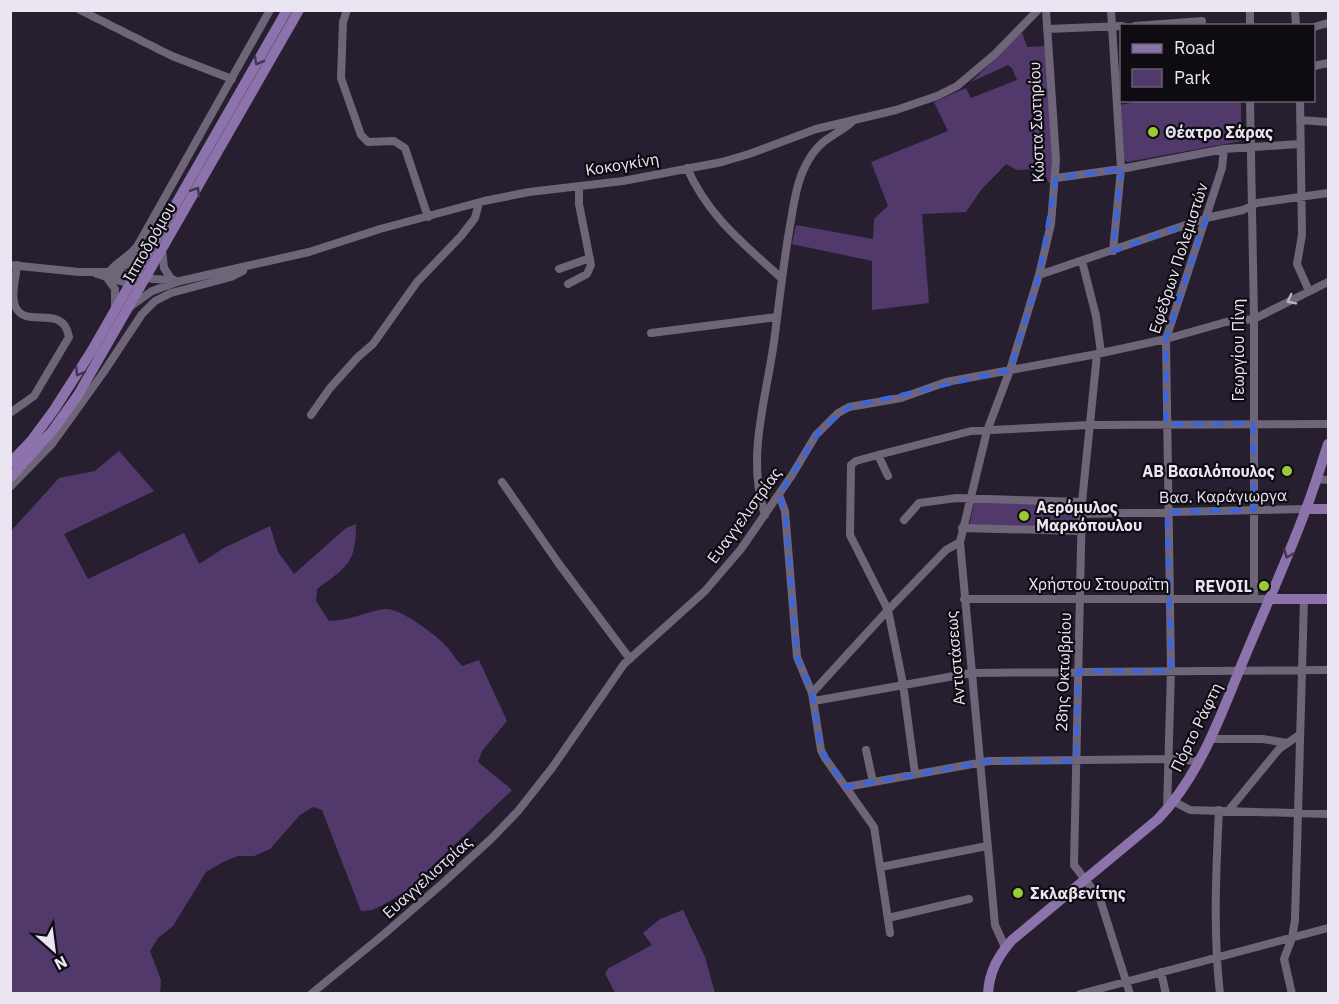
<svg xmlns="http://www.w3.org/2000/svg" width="1339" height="1004" font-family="'IBM Plex Sans',sans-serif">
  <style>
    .green { fill: #513a6b }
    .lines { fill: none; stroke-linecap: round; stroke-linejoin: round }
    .minor { stroke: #6e6579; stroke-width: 8 }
    .major { stroke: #8d73ab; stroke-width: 10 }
    .oneway { stroke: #41354f }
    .oneway2 { stroke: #b8b2c1 }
    .marked { fill: none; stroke: #3c65dc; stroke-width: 4.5; stroke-dasharray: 12 8; stroke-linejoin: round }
    .poi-dot { fill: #9acb35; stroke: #0e0b12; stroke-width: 2 }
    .labels { text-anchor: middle; stroke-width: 4.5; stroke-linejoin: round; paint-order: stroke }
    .street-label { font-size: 16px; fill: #eae5f1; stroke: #0e0b12 }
    .poi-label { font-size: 16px; font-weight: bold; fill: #eae5f1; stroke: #0e0b12; text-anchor: start }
  </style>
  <rect width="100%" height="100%" fill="#271f30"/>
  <path class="green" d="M1022,32L1027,47L1046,46L1054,180L1049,183L1042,169L1017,170L1006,164L981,190L966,212L922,214L929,303L872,310V261L792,244L796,225L873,239L874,219L888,206L871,162L948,131L934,102L966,88L971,98L1017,80L1012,68L1008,65L971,82Z
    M1146,100L1241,101V141L1127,162L1124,159L1120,105Z
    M119,451L154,491L64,534L88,579L184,533L199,564L224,548L270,526L278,552L294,574L346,528L356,524C356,563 347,567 317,589L316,601L329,621C349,621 365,612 384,609C400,607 438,636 448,648C453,654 456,660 462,666L479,660L507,721L482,751L478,762L512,790L406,891L383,905L372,910L361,911L322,810L313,807L300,815L270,849L254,856H238L223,862L206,872L173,926L158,938L150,951L161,980L160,993H11V531L59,478L95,471Z
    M975,500L1079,504L1078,529L969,526Z
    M683,910L705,957L715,993H615L605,973L609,968L652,945L643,933L660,919Z"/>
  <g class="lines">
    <path class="minor" d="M80,10L172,56L232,79
      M347,10L343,22L341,78L361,135L368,142L394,141L405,148L428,217
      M1111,10L1121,169L1113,251
      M1250,10V26
      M1295,10L1296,26
      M1135,26L1202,21
      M1314,27L1328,23
      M1047,29L1122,26
      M1314,66L1328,63
      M1250,100L1254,319V599
      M1300,100L1302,235L1297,264L1309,291
      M1300,120L1328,122
      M687,168C708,216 743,243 781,278
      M1056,178L1121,169L1224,149L1299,144
      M162,250L164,268L172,280
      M1082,261L1096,316L1101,353
      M10,265L79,272H109L154,279L174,280
      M559,269L590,258
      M115,270L130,263L147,250
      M109,272C117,261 130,257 138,245L270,10
      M97,274L133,285
      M1039,275L1206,218L1243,210L1257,203L1328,193
      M107,278L115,289V307
      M568,284L587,274L591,265L579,204V186
      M131,306L152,291L180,281L309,252L380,229L484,201L529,192L623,181L722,162L749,154L816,129L896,110L937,96L957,86L995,54L1038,10
      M651,333L777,317
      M1097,354L1082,502L1074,865L1100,899L1130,994
      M10,413L34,396L69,337C63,303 27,329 16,308C10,297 16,277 17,265
      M311,415L330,388L358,357L373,344L417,282L461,236L475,218L479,203
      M878,455L888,476
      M1316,479L1328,480
      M502,482L559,564L630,659
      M10,487L52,444L103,373L142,314L155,301L171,293L231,277L243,271
      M779,495L785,511L797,657L812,693L821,750L825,758L874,827L890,933
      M1082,514L1307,509
      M765,515C745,455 768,394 775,334C780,295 784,258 791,220C794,203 796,186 803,171C809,157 818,144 832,136C839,131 848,127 854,120
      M904,520L919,503L957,498L1082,502
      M962,528L1082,531
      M964,599H1269
      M812,693L888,610L946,550L960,542
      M814,701L971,673L1328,670
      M1210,739H1263L1287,743
      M866,750L873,782
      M915,774L903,684L888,610L850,535L851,465L856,461L878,455L971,431L1090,425L1328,424
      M846,787L989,761L1169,759L1199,761
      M1173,801L1190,810L1328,814
      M1167,809L1171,671L1166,339L1222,168L1224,149
      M1219,810C1216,871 1213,933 1220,994
      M1229,810L1279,749L1299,735
      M881,867L987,846
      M888,918L969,899
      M1005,947L995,925L960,542L987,431L1010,370L1039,275L1051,224L1056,160L1046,10
      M1161,972L1166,994
      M311,994L383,935L443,883L492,838L518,811L552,768L624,664L705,591L741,549L792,475L816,435L838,413L849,407L901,398L946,382L1097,354L1166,339L1226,322L1254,319L1328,282
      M1080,994L1328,928
      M1292,994L1284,959L1292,938L1295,920L1304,599"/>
    <path class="major" d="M10,463L31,441L54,410L91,352L287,10
      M10,478L53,430L78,395L299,10
      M1307,509H1328
      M1269,599H1328
      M988,994C989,972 998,956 1012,940L1158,819C1202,773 1222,711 1246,654C1266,606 1288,558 1306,509C1314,488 1321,466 1328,444"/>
  </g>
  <defs><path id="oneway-chevron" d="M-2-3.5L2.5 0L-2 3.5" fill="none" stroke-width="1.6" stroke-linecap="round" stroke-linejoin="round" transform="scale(1.5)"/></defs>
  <g class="oneway">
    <use href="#oneway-chevron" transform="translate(258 61) rotate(119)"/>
    <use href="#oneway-chevron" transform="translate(196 191) rotate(-59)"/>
    <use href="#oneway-chevron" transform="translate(79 372) rotate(122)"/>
    <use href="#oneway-chevron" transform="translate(1288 554) rotate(113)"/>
  </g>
  <use class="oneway2" href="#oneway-chevron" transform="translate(1291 300) rotate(153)"/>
  <path class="marked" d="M1121,169L1113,251L1206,218L1166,339V424L1253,423L1254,510L1167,512L1171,671H1078L1076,761H989L846,787L821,750L812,693L797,657L785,511L779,495L820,430L849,407L1010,370L1039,275L1056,178Z"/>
  <g class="poi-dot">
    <circle cx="1153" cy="132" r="6"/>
    <circle cx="1287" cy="471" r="6"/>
    <circle cx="1024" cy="516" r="6"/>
    <circle cx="1264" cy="586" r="6"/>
    <circle cx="1018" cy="893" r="6"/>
  </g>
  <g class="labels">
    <g class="street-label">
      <text transform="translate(1036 122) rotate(-92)" y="6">Κώστα Σωτηρίου</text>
      <text transform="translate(622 164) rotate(-9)" y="6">Κοκογκίνη</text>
      <text transform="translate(149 242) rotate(-60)" y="6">Ιπποδρόμου</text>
      <text transform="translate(1178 258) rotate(-72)" y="6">Εφέδρων Πολεμιστών</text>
      <text transform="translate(1238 350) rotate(-90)" y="6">Γεωργίου Πίνη</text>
      <text transform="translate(1223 496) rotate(-1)" y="6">Βασ. Καράγιωργα</text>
      <text transform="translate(744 515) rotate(-54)" y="6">Ευαγγελιστρίας</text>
      <text x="1099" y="590">Χρήστου Στουραΐτη</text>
      <text transform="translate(955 658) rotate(-95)" y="6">Αντιστάσεως</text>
      <text transform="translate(1063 672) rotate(-88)" y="6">28ης Οκτωβρίου</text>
      <text transform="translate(1196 727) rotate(-64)" y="6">Πόρτο Ράφτη</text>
      <text transform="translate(427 877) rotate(-42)" y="6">Ευαγγελιστρίας</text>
    </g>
    <g class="poi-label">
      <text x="1165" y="138">Θέατρο Σάρας</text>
      <text x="1275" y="477" text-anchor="end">ΑΒ Βασιλόπουλος</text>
      <text x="1036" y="513">Αερόμυλος<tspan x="1036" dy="18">Μαρκόπουλου</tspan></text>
      <text x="1252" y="592" text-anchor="end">REVOIL</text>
      <text x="1030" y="899">Σκλαβενίτης</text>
    </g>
  </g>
  <rect width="1339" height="1004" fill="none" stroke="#eae5f1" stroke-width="24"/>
  <rect x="1120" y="24" width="195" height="78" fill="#0e0b12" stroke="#66626b" stroke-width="1.5"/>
  <rect x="1132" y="44" width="30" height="9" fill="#8d73ab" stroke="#66626b" stroke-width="1.5"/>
  <text x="1174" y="54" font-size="18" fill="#eae5f1">Road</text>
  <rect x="1132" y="69" width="30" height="18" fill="#513a6b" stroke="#66626b" stroke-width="1.5"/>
  <text x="1174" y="84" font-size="18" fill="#eae5f1">Park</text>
  <g transform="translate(54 950) rotate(152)" stroke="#0e0b12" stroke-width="4.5" paint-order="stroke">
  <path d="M0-4.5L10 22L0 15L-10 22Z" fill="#eae5f1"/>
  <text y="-9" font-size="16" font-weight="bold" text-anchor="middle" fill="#eae5f1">N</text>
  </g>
</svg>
